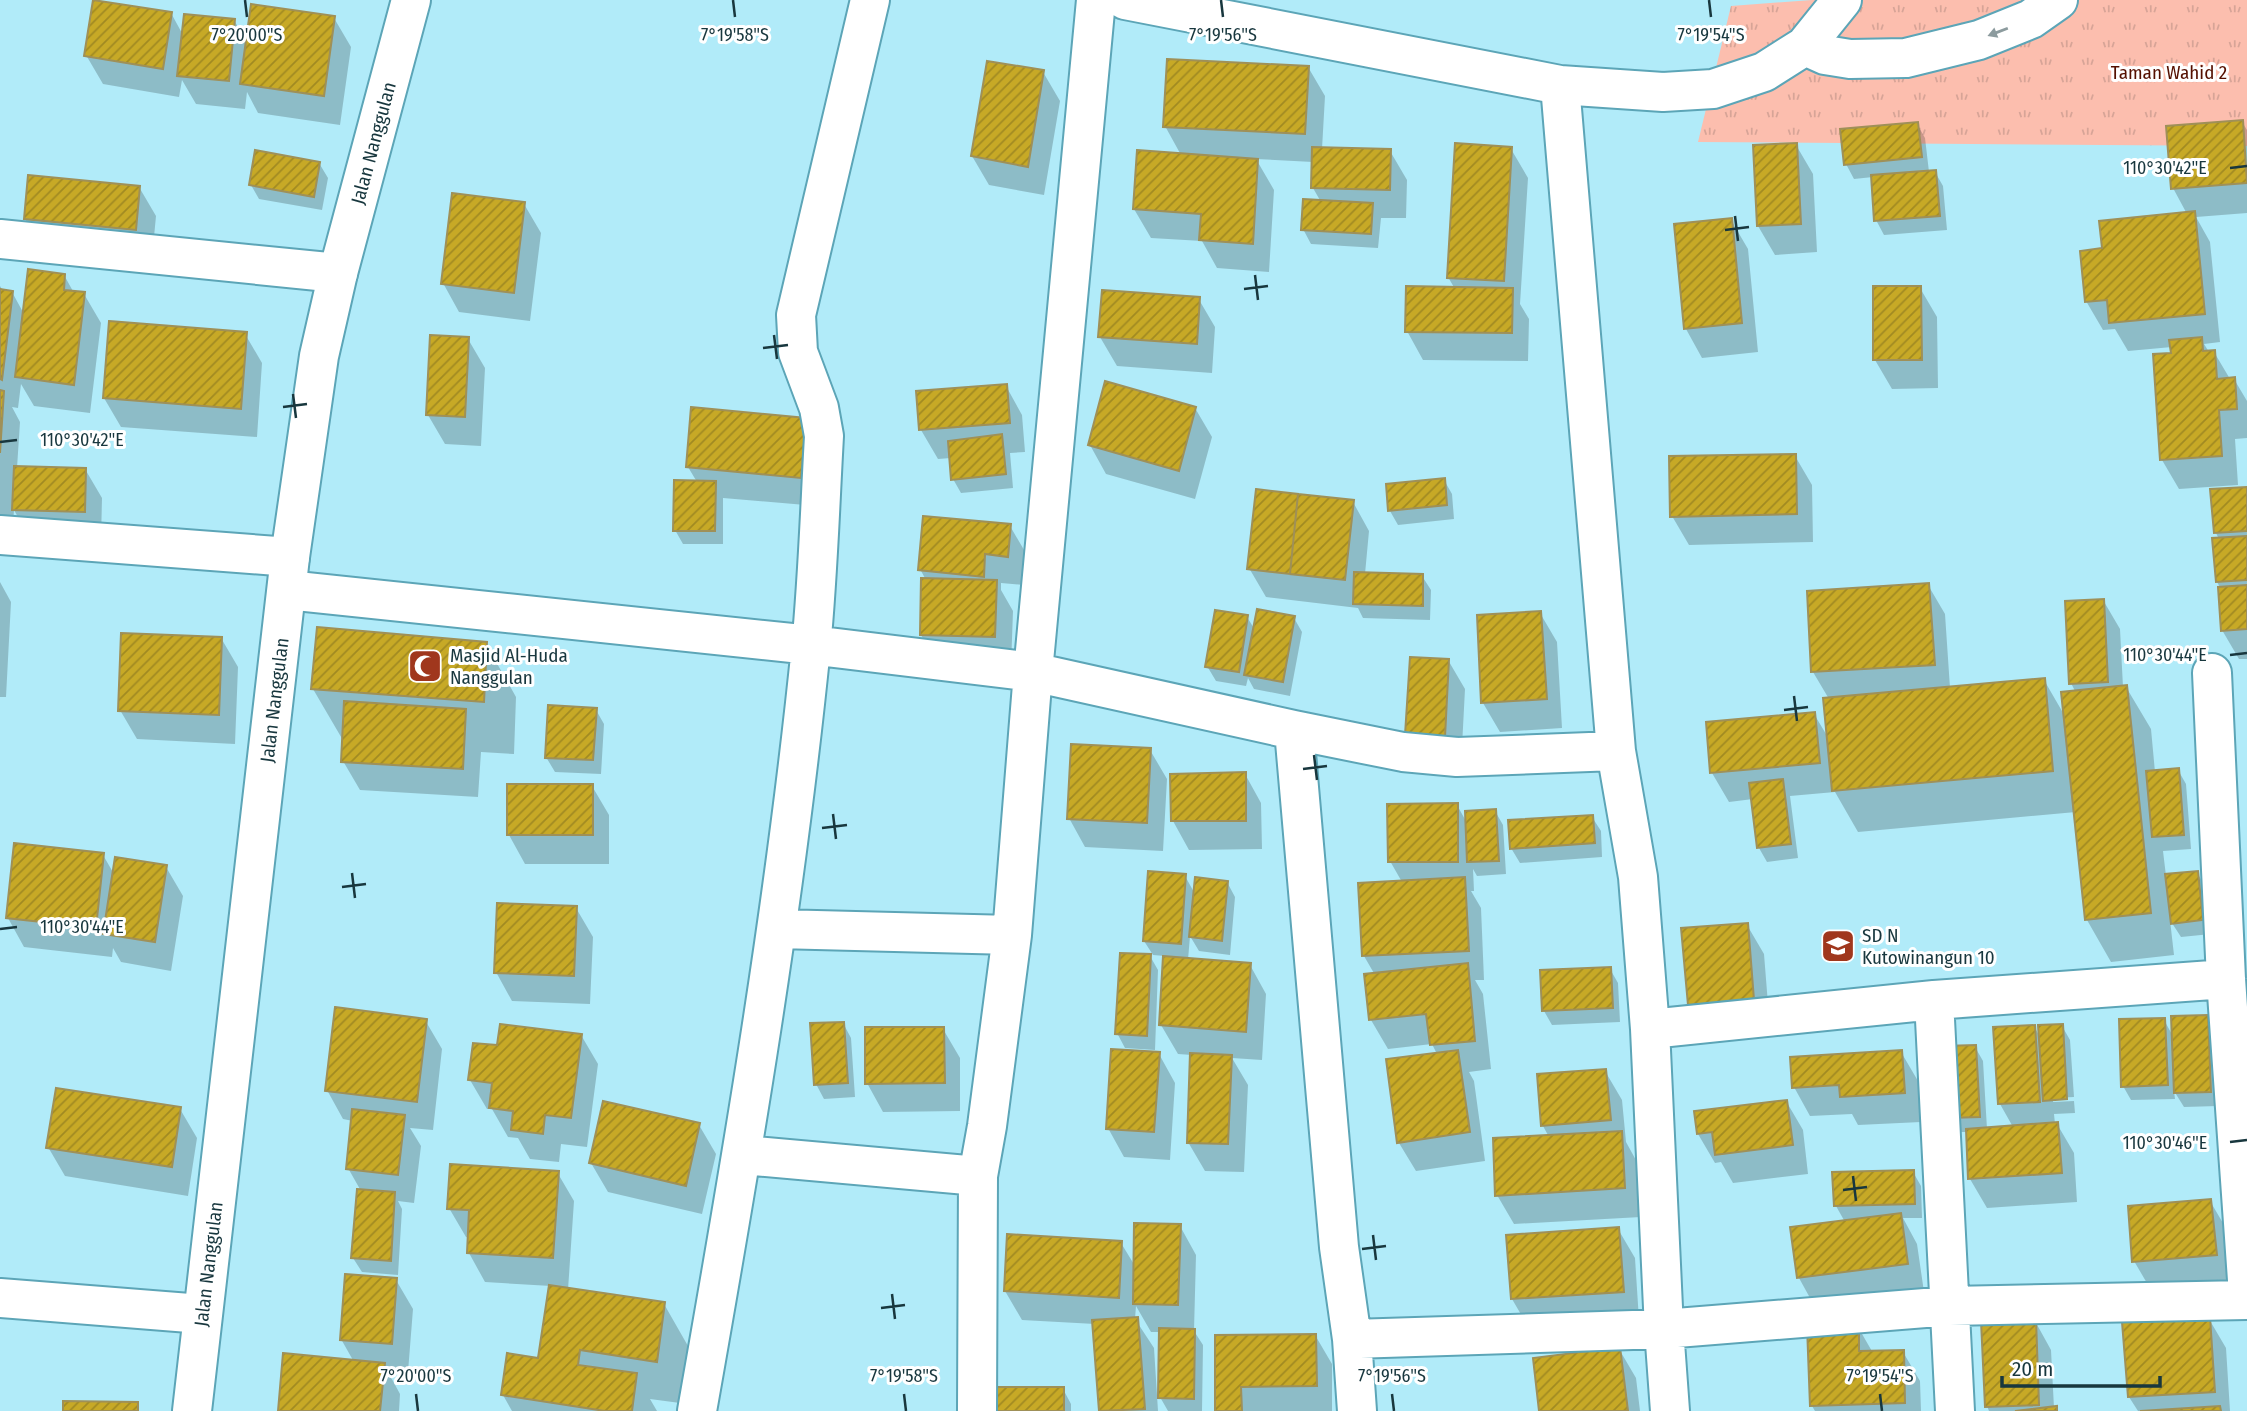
<svg xmlns="http://www.w3.org/2000/svg" width="2247" height="1411" font-family="'Fira Sans Condensed',sans-serif">
  <style>
    .grass { fill: url(#grass-tufts) }
    .shadow { fill: #0003 }
    .building { fill: url(#building-hatch); stroke: #9f9058; stroke-width: 2 }
    .lines { fill: none; stroke-linecap: round; stroke-linejoin: round }
    .minor-casing { stroke: #5ca5b7; stroke-width: 42 }
    .tertiary-casing { stroke: #5ca5b7; stroke-width: 42 }
    .minor { stroke: #fff; stroke-width: 38 }
    .tertiary { stroke: #fff; stroke-width: 38 }
    .oneway { fill: #8c9b9e }
    .ticks { fill: none; stroke: #18373e; stroke-width: 2.5 }
    .labels { text-anchor: middle; stroke-width: 6; stroke-linejoin: round; paint-order: stroke }
    .park-label { font-size: 19px; fill: #551000; stroke: #fff }
    .street-label { font-size: 19px; fill: #18373e; stroke: #fff }
    .poi-label { font-size: 19px; fill: #18373e; stroke: #fff; text-anchor: start }
    .ticks-label { font-size: 18px; text-anchor: middle; fill: #18373e; stroke: #fff; stroke-width: 6; stroke-linejoin: round; paint-order: stroke }
  </style>
  <defs>
    <pattern id="grass-tufts" width="24" height="20" patternUnits="userSpaceOnUse" patternTransform="scale(1.75)"><rect width="24" height="20" fill="#fcbeae"/><path d="M3 7l-1-3M5 7V3M7 7l1-3M15 17l-1-3M17 17v-4M19 17l1-3" fill="none" stroke="#d7a497"/></pattern>
    <pattern id="building-hatch" width="6" height="6" patternUnits="userSpaceOnUse" patternTransform="scale(1.75)"><rect width="6" height="6" fill="#c7a926"/><path d="M-1 1l2-2M0 6l6-6M5 7l2-2" fill="none" stroke="#a18a22"/></pattern>
  </defs>
  <rect width="100%" height="100%" fill="#b1ebf9"/>
  <path class="grass" d="M1812,0H2247V146L1698,142L1731,6Z"/>
  <path class="shadow" d="M171,13L183,35L234,20L247,43L334,18L351,47L340,125L258,113L247,92L245,109L196,104L182,80L179,97L103,84L86,55Z
    M1308,67L1325,96L1322,149L1390,151L1407,180L1406,218H1381L1378,248L1311,244L1303,229L1321,202L1313,188V162L1256,159L1274,190L1269,272L1217,268L1202,241L1151,238L1134,209L1181,155L1165,126Z
    M1043,72L1060,101L1044,195L989,185L972,156Z
    M2242,122L2247,130V213L2196,217L2210,242L2220,342L2204,344L2209,352H2214L2230,379H2234L2247,401V438L2235,439L2238,485L2179,489L2162,460L2173,354L2172,347L2128,351L2115,329L2103,330L2086,301L2104,250L2187,214L2173,188Z
    M1917,124L1925,138L1929,172H1935L1943,186L1947,230L1884,235L1876,220L1873,177L1854,179L1846,164Z
    M1796,145L1813,174L1817,252L1775,255L1758,226L1755,147Z
    M1511,149L1528,178L1520,304L1529,319L1528,361L1423,360L1407,331L1455,289L1448,277Z
    M319,163L328,178L322,210L259,199L251,185Z
    M139,187L156,216L152,258L42,248L25,219Z
    M524,204L541,233L530,321L459,312L443,283Z
    M1731,220L1748,249L1758,352L1702,358L1686,329Z
    M64,275L74,293L84,294L101,323L90,413L34,406L21,384L18,408L12,407L20,422L17,468L85,469L102,498L101,540L30,539L14,510L12,538L0,537V286L3,291L12,292L24,314Z
    M1920,288L1937,317L1938,388L1892,389L1875,360Z
    M1198,298L1215,327L1212,373L1117,366L1100,337Z
    M245,334L262,363L257,437L121,427L104,398Z
    M468,339L485,368L481,446L445,444L428,415Z
    M1006,386L1022,415L1025,452L1010,453L1013,488L961,493L953,479L951,458L938,459L921,430Z
    M1195,408L1212,437L1195,499L1106,474L1090,445Z
    M805,419L817,506L723,498V544H683L675,530L697,482L688,467Z
    M1795,456L1812,485L1813,542L1689,545L1672,516Z
    M1444,480L1452,494L1454,519L1398,525L1390,511Z
    M2247,488V659H2239L2222,630L2221,589L2217,582L2219,539L2216,533Z
    M1353,502L1369,531L1365,574L1422,576L1431,590L1430,620L1363,618L1358,608L1266,597L1249,568Z
    M1010,526L1027,555L1024,585L1001,583V590L1013,611L1011,666L938,664L921,635L926,580L920,569Z
    M0,582L11,602L6,697H0Z
    M1928,585L1945,614L1950,688L2044,680L2066,718L2076,693L2071,683L2103,600L2120,629L2123,687H2126L2151,729L2155,772L2178,770L2186,784L2191,849L2163,851L2166,876L2197,873L2206,887L2211,934L2181,937L2170,920L2174,955L2111,962L2087,920L2076,812L1858,832L1835,792L1790,796L1798,858L1767,862L1759,848L1753,799L1729,802L1712,773L1814,714L1829,739V699L1813,672Z
    M1540,613L1557,642L1562,728L1500,732L1483,703Z
    M1247,617L1255,630L1294,618L1302,632L1290,696L1254,689L1248,678L1246,686L1216,681L1207,666Z
    M221,638L238,667L235,744L137,739L120,710Z
    M486,644L516,697L514,754L481,752L478,797L360,790L343,761L344,742L313,689Z
    M1448,660L1465,689L1461,766L1424,764Z
    M596,710L604,724L601,774L555,772L546,757Z
    M1150,750L1167,779L1163,851L1085,847L1069,818Z
    M1245,774L1261,803L1262,849L1189,850L1173,821Z
    M592,786L609,815V864H525L509,835Z
    M1457,805L1467,823L1495,811L1503,825L1506,874L1477,876L1473,869L1474,891H1471L1481,908L1484,980H1475L1483,994L1491,1069L1469,1072L1474,1081L1485,1161L1416,1171L1399,1143L1437,1054L1432,1044L1388,1049L1371,1020L1375,975L1364,956L1402,882L1390,861Z
    M1592,817L1601,831L1602,857L1520,863L1511,848Z
    M103,855L114,874L166,867L183,896L171,971L121,962L113,948L112,957L24,947L8,918Z
    M1185,876L1195,894L1227,882L1235,897L1230,955L1199,951L1190,936L1188,960L1250,965L1266,994L1262,1060L1232,1058L1248,1085L1244,1172L1205,1171L1188,1142L1192,1055L1178,1054L1161,1025L1165,956L1153,955L1144,941Z
    M576,908L593,937L590,1004L512,1001L496,972Z
    M1747,925L1764,954L1770,1029L1706,1033L1690,1004Z
    M1150,956L1158,970L1155,1050L1125,1048L1117,1033Z
    M1610,969L1618,983L1620,1022L1552,1025L1544,1011Z
    M2207,1016L2215,1031L2218,1106L2184,1107L2174,1091L2175,1099L2131,1100L2123,1086L2164,1020L2174,1038Z
    M425,1020L442,1049L433,1130L410,1128L421,1146L414,1203L398,1201L402,1209L398,1275L362,1272L353,1258L361,1191L348,1168L353,1121L343,1119L327,1090Z
    M843,1023L851,1038L855,1097L824,1099L816,1084Z
    M2034,1026L2041,1039L2062,1026L2070,1040L2074,1097L2053,1098V1102L2074,1101L2075,1113L2054,1114L2055,1124H2057L2074,1153L2077,1202L1987,1208L1970,1179L1968,1132H1958L1949,1118L1975,1047L1983,1061L1987,1129L2013,1127L2000,1104Z
    M943,1029L960,1058V1111L883,1112L867,1083Z
    M581,1035L598,1064L587,1147L561,1144L559,1162L530,1159L518,1138L508,1137L492,1109H487L470,1080L499,1047Z
    M1901,1052L1918,1081L1921,1122L1858,1125L1852,1114L1810,1116L1794,1087Z
    M1159,1054L1175,1083L1170,1160L1124,1157L1108,1128Z
    M1605,1071L1622,1100L1626,1142L1637,1162L1641,1217L1514,1224L1497,1195L1549,1137L1543,1126Z
    M1786,1101L1803,1130L1808,1174L1733,1183L1721,1162L1715,1163L1698,1134L1696,1113Z
    M180,1109L197,1138L188,1196L65,1176L48,1147Z
    M699,1125L716,1154L702,1214L608,1192L591,1163Z
    M557,1172L574,1201L568,1290L664,1304L688,1346L680,1403L650,1399L657,1411H512L503,1395L539,1360L551,1286L485,1282L469,1253V1238L466,1237L449,1208Z
    M1913,1172L1921,1186L1922,1218H1903L1917,1244L1924,1292L1815,1307L1799,1278L1845,1222L1836,1206Z
    M2210,1201L2227,1230L2232,1283L2151,1290L2134,1261Z
    M1180,1226L1196,1255L1194,1331L1203,1345L1202,1411H1168L1160,1397L1161,1332H1151L1136,1306L1135,1319L1154,1348L1158,1411H1101L1095,1324L1022,1320L1005,1291L1121,1243L1135,1266Z
    M1618,1229L1635,1258L1639,1320L1529,1328L1512,1299Z
    M396,1280L413,1309L408,1372L387,1370L400,1394L399,1411H279L354,1362L341,1339Z
    M2209,1319L2226,1348L2230,1411H2138L2129,1397Z
    M2035,1321L2051,1350L2054,1408L2058,1411H1989L1987,1406Z
    M1858,1327L1873,1353L1903,1352L1920,1381L1921,1411H1815L1812,1406Z
    M1315,1335L1332,1364V1411H1217L1216,1337Z
    M1619,1349L1636,1378L1640,1411H1541Z
    M1063,1389L1071,1404V1411H996Z"/>
  <path class="building" d="M93,0L172,12L163,69L84,56Z
    M251,4L335,16L324,96L240,84Z
    M184,14L235,19L229,81L177,76Z
    M1167,59L1309,66L1305,134L1163,127Z
    M987,61L1044,70L1028,167L971,156Z
    M2243,120L2247,183L2171,189L2166,126Z
    M1918,122L1922,157L1844,165L1840,129Z
    M1455,143L1512,147L1504,281L1447,278Z
    M1797,143L1801,224L1757,226L1753,145Z
    M1312,147L1391,149L1390,190L1311,188Z
    M255,150L320,162L314,197L249,185Z
    M1137,150L1258,159L1253,244L1199,240L1201,214L1133,209Z
    M1936,170L1940,216L1874,221L1871,175Z
    M28,175L140,186L136,230L24,219Z
    M452,193L525,202L514,293L441,284Z
    M1303,199L1373,203L1371,234L1301,230Z
    M2195,211L2205,314L2109,323L2107,300L2085,302L2080,251L2102,248L2099,221Z
    M1732,218L1742,323L1684,329L1674,224Z
    M28,269L65,274L64,290L85,292L74,385L15,377Z
    M1406,286L1513,288L1512,333L1405,332Z
    M1873,286H1921L1922,360H1873Z
    M0,289L13,291L2,380L0,379Z
    M1102,290L1200,297L1197,344L1098,337Z
    M109,321L247,332L241,409L103,398Z
    M430,335L469,337L465,417L426,415Z
    M2202,337L2203,351L2215,350L2217,379L2235,377L2237,409L2219,410L2222,456L2160,460L2153,354L2171,353L2169,340Z
    M1105,381L1196,407L1179,471L1088,445Z
    M1007,384L1010,423L919,430L916,391Z
    M0,390L4,391L0,453Z
    M691,407L806,418L801,478L686,467Z
    M1002,434L1006,474L951,480L948,441Z
    M1796,454L1797,514L1670,517L1669,456Z
    M14,466L86,468L85,512L12,510Z
    M1445,478L1447,505L1388,511L1386,484Z
    M674,480L716,481L715,531H673Z
    M2247,487V531L2214,533L2210,489Z
    M1256,489L1298,494L1290,574L1247,569Z
    M1298,494L1354,500L1345,580L1290,574Z
    M923,516L1011,524L1008,557L985,554L984,577L918,570Z
    M2247,536V580L2216,582L2212,538Z
    M1354,572L1423,574V606L1353,604Z
    M921,578L997,580L995,637L920,635Z
    M1929,583L1935,665L1811,672L1807,591Z
    M2247,585V629L2221,631L2218,587Z
    M2104,599L2108,682L2069,684L2065,601Z
    M1257,609L1295,616L1283,682L1244,675Z
    M1215,610L1248,615L1239,672L1205,667Z
    M1541,611L1547,699L1481,703L1477,615Z
    M317,627L487,642L484,702L311,689Z
    M121,633L222,637L219,715L118,711Z
    M1410,657L1449,659L1445,737L1405,735Z
    M2045,678L2053,771L1832,791L1823,698Z
    M2127,685L2151,913L2085,920L2061,692Z
    M344,701L466,709L463,769L341,762Z
    M548,705L597,708L593,760L545,758Z
    M1815,712L1820,763L1710,773L1706,722Z
    M1071,744L1151,748L1147,823L1067,819Z
    M2179,768L2184,835L2152,837L2146,771Z
    M1246,772V821H1171L1170,774Z
    M1783,779L1791,844L1757,848L1749,783Z
    M507,784H593V835H507Z
    M1458,803V862H1388L1387,804Z
    M1496,809L1499,861L1467,862L1465,811Z
    M1593,815L1595,843L1510,849L1508,820Z
    M14,843L104,853L96,928L6,918Z
    M115,857L167,865L155,942L103,934Z
    M1148,871L1186,874L1181,944L1143,941Z
    M2198,871L2203,920L2171,924L2165,874Z
    M1195,877L1228,881L1222,941L1189,937Z
    M1465,877L1469,951L1362,956L1358,883Z
    M497,903L577,906L574,976L494,973Z
    M1748,923L1754,1000L1688,1005L1681,928Z
    M1120,953L1151,954L1147,1036L1115,1034Z
    M1163,956L1251,963L1246,1032L1159,1025Z
    M1468,963L1475,1041L1430,1045L1426,1014L1369,1020L1364,974Z
    M1611,967L1613,1008L1542,1011L1540,970Z
    M335,1007L427,1019L417,1102L325,1091Z
    M2208,1015L2211,1092L2174,1093L2171,1016Z
    M2165,1018L2168,1085L2121,1087L2119,1019Z
    M844,1022L848,1083L814,1085L810,1023Z
    M500,1024L582,1034L571,1118L545,1115L543,1134L511,1130L513,1111L489,1108L492,1083L468,1080L473,1043L497,1045Z
    M2063,1024L2067,1099L2043,1101L2038,1025Z
    M2035,1025L2040,1102L1998,1104L1993,1027Z
    M865,1027H944L945,1083L865,1084Z
    M1976,1045L1980,1117L1948,1118L1943,1046Z
    M1111,1049L1160,1052L1154,1132L1106,1129Z
    M1458,1050L1470,1132L1397,1143L1386,1059Z
    M1902,1050L1905,1093L1840,1097L1839,1085L1792,1088L1790,1057Z
    M1190,1053L1232,1055L1228,1144L1187,1143Z
    M1606,1069L1611,1120L1541,1126L1537,1074Z
    M56,1088L181,1107L172,1167L46,1148Z
    M1787,1100L1793,1145L1715,1155L1712,1132L1697,1134L1694,1111Z
    M603,1101L700,1123L686,1186L589,1163Z
    M352,1109L405,1115L398,1175L346,1169Z
    M2058,1122L2062,1173L1968,1179L1966,1129Z
    M1622,1131L1625,1188L1495,1196L1493,1138Z
    M450,1164L559,1171L553,1258L467,1253L469,1210L447,1209Z
    M1914,1170L1915,1204L1834,1206L1832,1172Z
    M357,1189L395,1192L391,1261L351,1258Z
    M2211,1199L2217,1255L2132,1262L2128,1206Z
    M1901,1213L1908,1264L1797,1278L1790,1227Z
    M1134,1223L1181,1224L1178,1305L1133,1304Z
    M1619,1227L1624,1292L1511,1299L1506,1235Z
    M1007,1234L1122,1241L1119,1298L1004,1291Z
    M345,1274L397,1278L392,1344L340,1340Z
    M549,1285L665,1302L657,1362L580,1350L578,1365L637,1373L632,1411H605L501,1395L507,1353L538,1358Z
    M1138,1317L1145,1409L1099,1411L1092,1320Z
    M2210,1317L2215,1392L2128,1397L2122,1322Z
    M2036,1319L2039,1405L1985,1407L1981,1321Z
    M1859,1325V1351L1904,1350L1905,1403L1810,1406L1807,1326Z
    M1159,1328L1195,1329L1194,1399L1158,1398Z
    M1316,1334L1317,1386L1241,1387L1242,1411H1215V1335Z
    M1620,1347L1628,1411H1539L1533,1358Z
    M283,1353L385,1363L380,1411H278Z
    M994,1387H1064V1411H994Z
    M63,1401L138,1402V1411H63Z
    M2057,1406V1411H2015Z
    M2220,1406L2221,1411H2140Z"/>
  <g class="lines">
    <g class="minor-casing">
      <path id="minor" d="M1125,0L1560,85L1663,92L1713,89L1764,72L1805,46L1842,0
        M1805,46L1825,55L1850,59L1906,58L1979,40L2031,19L2058,0
        M1560,85L1616,751L1638,877L1650,1029L1664,1329L1670,1411
        M0,239L338,273
        M0,535L290,557
        M287,590L811,645L1033,672L1294,730L1403,752L1457,757L1616,751
        M2212,673L2226,979L2247,1280
        M1294,730L1339,1247L1352,1339L1357,1411
        M777,929L1012,935
        M1934,1000L1955,1411
        M1650,1029L1934,1000L2226,979
        M743,1155L978,1176L977,1411
        M978,1176L987,1126L1012,935L1033,672L1096,0
        M0,1298L202,1314
        M1352,1339L1664,1329L1950,1306L2247,1300
        M697,1411C742,1157 785,904 811,647C818,577 820,506 824,436L819,408L798,352L796,315L870,0"/>
    </g>
    <g class="tertiary-casing">
      <path id="tertiary" d="M192,1411L290,557L319,356L338,273L411,0"/>
    </g>
    <use href="#minor" class="minor"/>
    <use href="#tertiary" class="tertiary"/>
  </g>
  <defs><path id="oneway-solid" d="M-6-.8H1V-3.2L6.5 0L1 3.2V.8H-6Z" transform="scale(1.75)"/></defs>
  <use class="oneway" href="#oneway-solid" transform="translate(1998 32) rotate(159)"/>
  <path class="ticks" d="M245,0L247,17M733,0L735,17M1221,0L1223,17M1709,0L1711,17M2230,168L2247,166M1735,216L1738,241M1725,230L1749,227M1255,275L1258,300M1244,289L1268,286M774,335L777,359M763,348L788,345M293,394L296,418M283,407L307,404M0,442L17,440M2230,655L2247,653M1794,696L1797,721M1784,710L1808,707M1314,755L1317,780M1303,769L1327,766M833,814L836,839M822,828L847,825M352,873L355,898M342,887L366,884M0,929L17,927M2230,1142L2247,1140M1853,1176L1856,1201M1843,1190L1867,1187M1373,1235L1376,1260M1362,1249L1386,1246M892,1294L895,1319M881,1308L905,1305M416,1394L418,1411M904,1394L906,1411M1392,1394L1394,1411M1880,1394L1882,1411"/>
  <defs>
    <g id="mosque-square" transform="scale(1.75)"><rect x="-9" y="-9" width="18" height="18" rx="4" fill="#a0371d" stroke="#fff"/><path d="M3.5-4.9A6 6 0 1 0 3.5 4.9A5 5 0 1 1 3.5-4.9Z" fill="#fff"/></g>
    <g id="school-square" transform="scale(1.75)"><rect x="-9" y="-9" width="18" height="18" rx="4" fill="#a0371d" stroke="#fff"/><path d="M0-5L7-2L0 1L-7-2ZM-4 1L0 2.5L4 1V4Q0 6-4 4Z" fill="#fff"/></g>
  </defs>
  <g fill-rule="evenodd">
    <use href="#mosque-square" x="425" y="666"/>
    <use href="#school-square" x="1838" y="946"/>
  </g>
  <g class="labels">
    <g class="park-label">
      <text x="2169" y="79">Taman Wahid 2</text>
    </g>
    <g class="street-label">
      <text transform="translate(373 143) rotate(-75)" y="7">Jalan Nanggulan</text>
      <text transform="translate(274 700) rotate(-83)" y="7">Jalan Nanggulan</text>
      <text transform="translate(208 1264) rotate(-83)" y="7">Jalan Nanggulan</text>
    </g>
    <g class="poi-label">
      <text x="450" y="662">Masjid Al-Huda<tspan x="450" dy="22">Nanggulan</tspan></text>
      <text x="1862" y="942">SD N<tspan x="1862" dy="22">Kutowinangun 10</tspan></text>
    </g>
  </g>
  <g class="ticks-label">
    <text x="247" y="41">7°20'00"S</text>
    <text x="735" y="41">7°19'58"S</text>
    <text x="1223" y="41">7°19'56"S</text>
    <text x="1711" y="41">7°19'54"S</text>
    <text x="2165" y="174">110°30'42"E</text>
    <text x="82" y="446">110°30'42"E</text>
    <text x="2165" y="661">110°30'44"E</text>
    <text x="82" y="933">110°30'44"E</text>
    <text x="2165" y="1149">110°30'46"E</text>
    <text x="416" y="1382">7°20'00"S</text>
    <text x="904" y="1382">7°19'58"S</text>
    <text x="1392" y="1382">7°19'56"S</text>
    <text x="1880" y="1382">7°19'54"S</text>
  </g>
  <path d="M2002 1376v10h158v-10" fill="none" stroke="#18373e" stroke-width="3.5"/>
  <text x="2012" y="1376" font-size="21" fill="#18373e" stroke="#ffffff" stroke-width="5" paint-order="stroke">20 m</text>
</svg>
